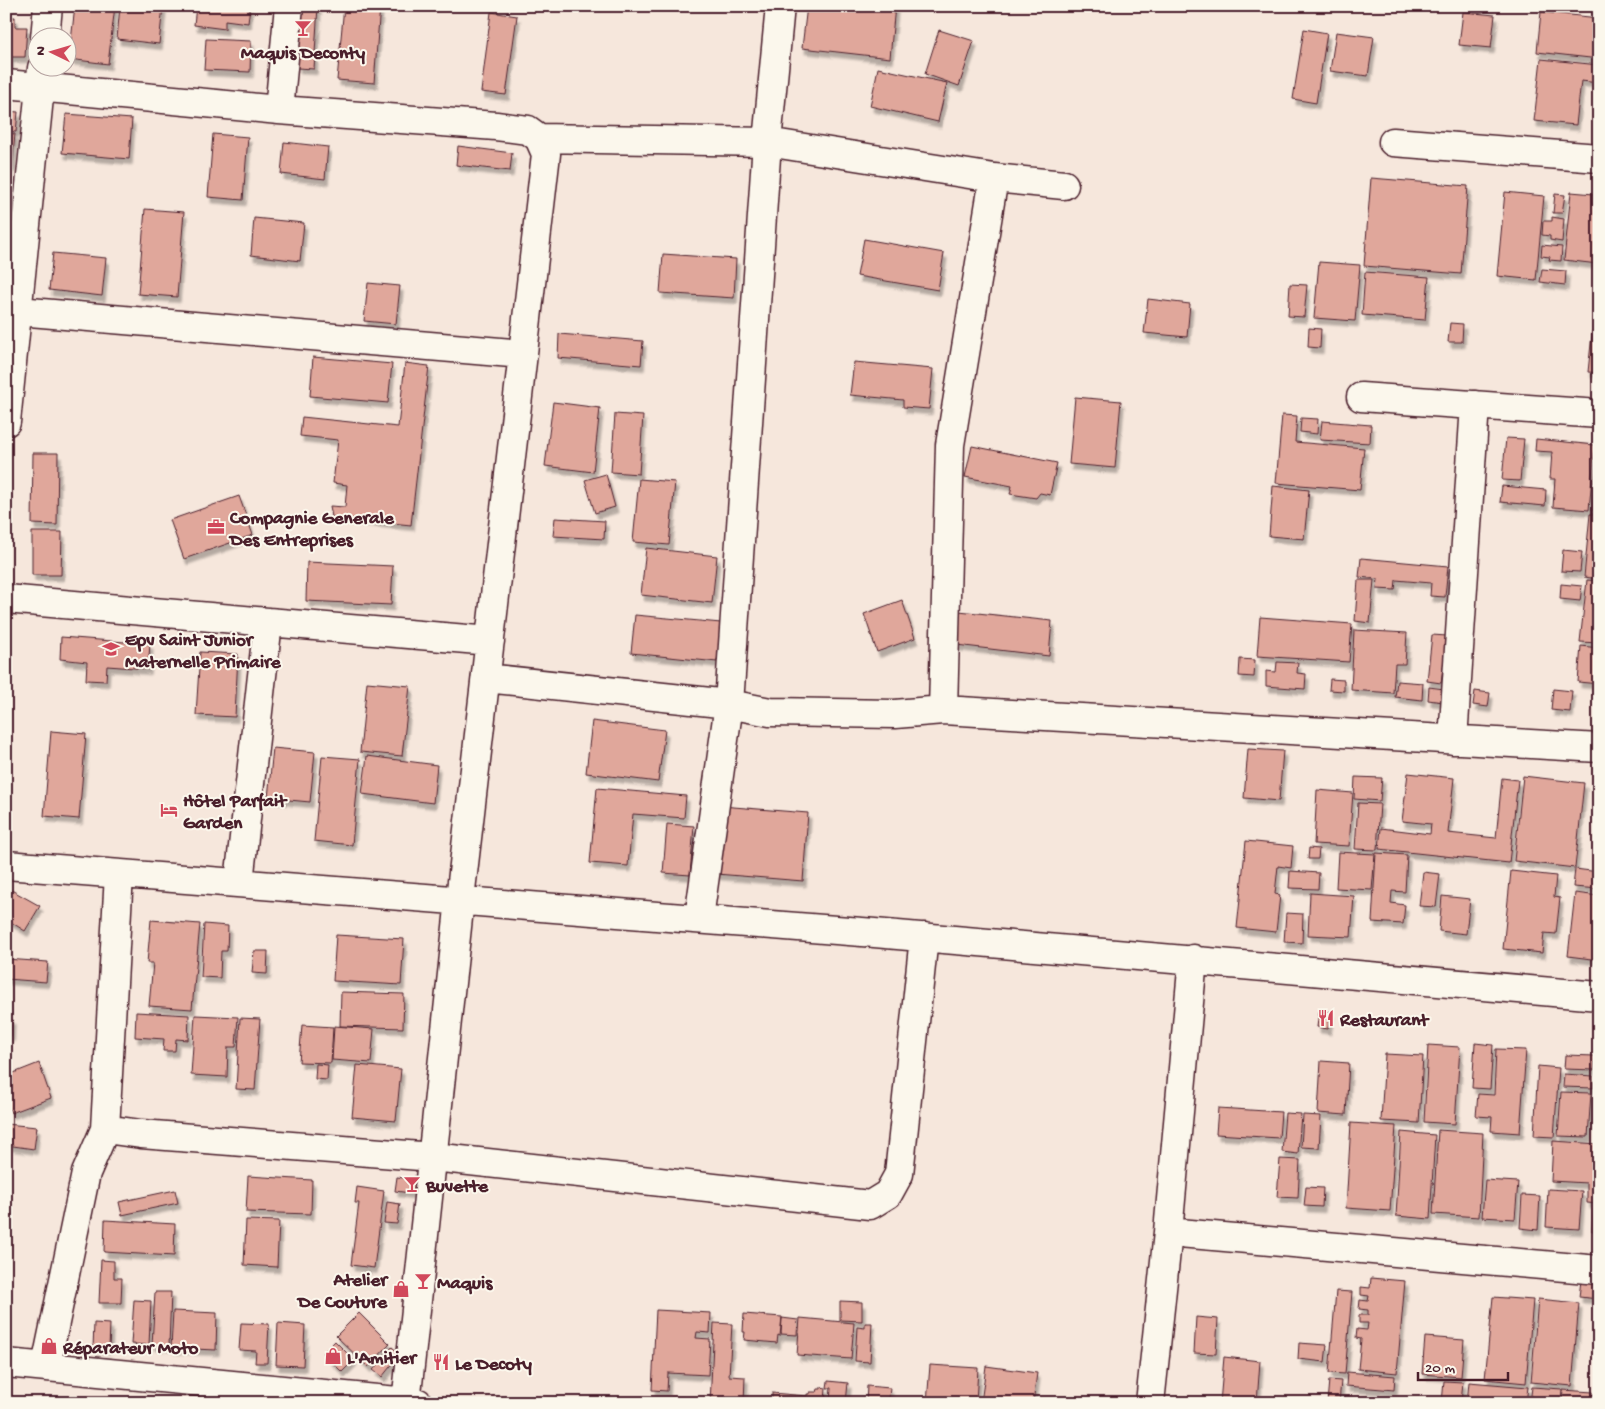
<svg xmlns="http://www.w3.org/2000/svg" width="1605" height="1409" font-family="'Gochi Hand',sans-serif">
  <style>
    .building { fill: #e0a79b; stroke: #4a1f2b; filter: url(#shadow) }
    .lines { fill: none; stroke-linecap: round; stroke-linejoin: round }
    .minor-casing { stroke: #4a1f2b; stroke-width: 31 }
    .minor { stroke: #fbf7ec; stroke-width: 28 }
    .labels { text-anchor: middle; stroke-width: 4; stroke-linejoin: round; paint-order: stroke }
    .poi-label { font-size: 19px; font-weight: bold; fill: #4a1f2b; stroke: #fbf7ec; text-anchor: start }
  </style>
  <defs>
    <filter id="shadow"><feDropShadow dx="3" dy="5.5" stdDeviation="1" flood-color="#0004"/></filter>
  </defs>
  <rect width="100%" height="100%" fill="#f6e7dc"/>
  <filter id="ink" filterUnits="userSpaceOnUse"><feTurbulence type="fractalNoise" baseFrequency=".02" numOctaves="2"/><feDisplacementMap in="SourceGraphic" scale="10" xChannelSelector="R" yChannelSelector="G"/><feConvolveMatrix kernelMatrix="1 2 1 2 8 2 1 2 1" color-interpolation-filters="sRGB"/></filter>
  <g filter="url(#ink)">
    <path class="building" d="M75,6H115L108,64L69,59Z
      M120,6H163L159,44L117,39Z
      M196,6H250L248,23L225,20V29L194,25Z
      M301,6H318L314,69L297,68Z
      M344,6H380L374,83L337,80Z
      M807,6H895L890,58L802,48Z
      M491,12L517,16L506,95L481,92Z
      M1463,12L1495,15L1491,48L1459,45Z
      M1541,12L1599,18V59L1537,52Z
      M6,17H15V27H27L25,57H10V67L6,66Z
      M1304,29L1327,33L1316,103L1293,99Z
      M939,30L974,41L959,86L925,74Z
      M1336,32L1374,37L1368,76L1330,71Z
      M206,39L251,41L250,72L204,70Z
      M1541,59L1599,65V83L1581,81L1576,125L1534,121Z
      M878,68L947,83L938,122L870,106Z
      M6,111L18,112L16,132L6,131Z
      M66,114L132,119L129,159L62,153Z
      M6,133L15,134L12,167L6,166Z
      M213,134L248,137L243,200L208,197Z
      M284,142L328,147L325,179L281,174Z
      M458,146L512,153L510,171L456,165Z
      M1371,178L1468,186L1461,274L1364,266Z
      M1505,192L1544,196L1536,280L1497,276Z
      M1571,192L1594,194L1593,204L1599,205L1598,264L1564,260Z
      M1555,194L1565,195L1562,213H1553Z
      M145,209L184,212L177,297L138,294Z
      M1552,217L1564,219L1562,242L1550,240V236L1542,235L1543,221H1552Z
      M254,218L304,223L300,261L251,255Z
      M864,239L944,253L938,290L857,276Z
      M1542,245L1562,247L1561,261L1549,260L1550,257L1541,256Z
      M53,253L106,258L102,296L49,290Z
      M663,254L736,259L734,298L660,293Z
      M1319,262L1360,265L1355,321L1314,318Z
      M1542,269L1566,271L1565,285L1540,282Z
      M1365,272L1429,277L1425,320L1362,315Z
      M368,283L400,286L396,324L364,321Z
      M1290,284L1307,285L1304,317L1288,316Z
      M1597,287H1599V373L1588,372Z
      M1148,299L1190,304L1187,337L1144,333Z
      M1450,323L1463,324L1462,342H1448Z
      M1309,328L1321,329L1320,348L1308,347Z
      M559,334L643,341L641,365L558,358Z
      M313,357L392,364L388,403L310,396Z
      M854,362L933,369L929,409L903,407V400L850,395Z
      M405,363L429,366L411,525L332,517L330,506L345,507L347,485L333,483L338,440L300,436L302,417L398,427Z
      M1075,397L1121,401L1115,468L1069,464Z
      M553,402L600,408L593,472L545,466Z
      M615,414L643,416L639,474L611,472Z
      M1282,415L1297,416L1295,442L1364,448L1360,490L1276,483Z
      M1301,418L1318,419L1317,434L1300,432Z
      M1322,421L1371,425L1370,443L1320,440Z
      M1506,438L1524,439L1520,481L1502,480Z
      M1536,439L1595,445L1589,510L1553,507L1555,479H1550L1552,452L1535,451Z
      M1597,445H1599V483H1594Z
      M972,446L1057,463L1050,495L1040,493L1036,498L1010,494L1012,486L965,477Z
      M33,453H58L57,525L32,524Z
      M606,474L615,507L595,513L585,480Z
      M639,479L675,482L669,545L633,542Z
      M1273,486L1309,490L1304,539L1269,536Z
      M1502,486L1546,490L1545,506L1500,502Z
      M1594,487H1599V511L1592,510Z
      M239,496L253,535L184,559L170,520Z
      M1590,514H1599V579L1584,577Z
      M555,518L605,521L604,539L553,536Z
      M32,532H62L61,575H32Z
      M646,548L717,556L712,603L641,595Z
      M1563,550L1582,552L1580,572L1561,571Z
      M1361,558L1448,566L1445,597L1430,596L1431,583L1396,580L1395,590L1377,589L1378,579L1359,577Z
      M307,562L393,566L391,605L306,601Z
      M1358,580H1374L1370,623L1355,621Z
      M1587,580L1599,581V643L1580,642Z
      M1561,584L1582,586L1580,601L1560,599Z
      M902,600L915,638L877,652L864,614Z
      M959,611L1052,621L1049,656L956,645Z
      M635,615L721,623L717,662L631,653Z
      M1260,617L1352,624L1349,662L1257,656Z
      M1354,630L1407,633L1405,664H1395L1393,693L1351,690Z
      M1432,635L1447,636L1441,683L1427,681Z
      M61,637L150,644L148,669L107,666L106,681L86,680L87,662L60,659Z
      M1581,646L1599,648V684L1578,682Z
      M200,652L238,654L235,717L196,715Z
      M1240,659L1255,660L1254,677L1239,676Z
      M1277,662L1298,663L1297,673L1306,674L1305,689L1266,686V671L1276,672Z
      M1330,679L1344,680V691L1329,690Z
      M1397,681L1423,683L1422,700L1395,697Z
      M367,682L410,686L402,756L360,752Z
      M1429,687L1444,689L1443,702L1428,700Z
      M1553,689L1572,691L1570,712L1551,710Z
      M1475,691L1490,693L1488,707L1473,705Z
      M592,721L665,730L658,782L586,773Z
      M51,731L86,734L79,819L44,816Z
      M273,748L315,752L310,802L268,798Z
      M1248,749L1283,751L1279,801L1244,798Z
      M322,756L360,759L352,845L314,841Z
      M367,756L437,765L433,803L362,794Z
      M1408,773L1454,778L1448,833L1496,838L1502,778L1518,780L1509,863L1379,849L1381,828L1430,834L1431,824L1402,821Z
      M1523,776L1584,783L1575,868L1514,861Z
      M1355,777L1382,778L1380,801L1354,799Z
      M597,788L686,796L684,818L633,814L628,866L590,863Z
      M1317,790L1353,793L1349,846L1314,844Z
      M1358,803L1380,804L1377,850L1355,849Z
      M721,806L808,813L803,881L716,874Z
      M667,824L694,826L690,875L663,873Z
      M1246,841L1293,846L1291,868L1278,866L1275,894L1280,895L1276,932L1237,928Z
      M1309,848L1319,849L1318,859H1308Z
      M1338,852L1375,854L1372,890L1336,888Z
      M1376,853L1407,855L1405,892L1392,891L1391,903L1405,905L1403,924L1372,922Z
      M1575,869L1599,872V889L1573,887Z
      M1290,871L1319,873L1318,889L1289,888Z
      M1511,871L1556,876L1554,897L1560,898L1556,934L1544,933L1542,953L1503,949Z
      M1423,872L1440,874L1436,907L1419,906Z
      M6,887L40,906L25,931L6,919Z
      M1310,893L1354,896L1351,937L1308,935Z
      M1575,893L1599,896V960L1568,956Z
      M1442,896L1470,899L1466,934L1439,931Z
      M1286,913L1303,914L1302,943L1284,942Z
      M151,920L200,924L192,1009L149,1006L153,963H147Z
      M204,924L228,926L227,951H221L220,978L201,977Z
      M336,935L404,939L401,985L333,981Z
      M254,951H268L267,974L252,973Z
      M6,959L48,962L46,982L6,979Z
      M341,992L404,994L403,1028L340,1026Z
      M1319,1011L1331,1012L1328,1029L1317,1027Z
      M136,1012L189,1015L188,1040L176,1039L175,1051H163L164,1039L135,1037Z
      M195,1015L238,1017L236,1047H228L227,1077L191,1075Z
      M240,1018L260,1019L255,1090L236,1089Z
      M6,1019H12L11,1036H6Z
      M302,1025L333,1027L331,1063L299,1062Z
      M334,1026L374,1029L371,1063L332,1060Z
      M1475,1043L1493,1045L1490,1089L1472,1088Z
      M1428,1045L1460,1047L1455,1124L1424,1122Z
      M1496,1049L1526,1050L1520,1133L1491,1131L1492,1117L1476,1116L1478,1094L1494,1095Z
      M1385,1054L1423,1056L1419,1123L1381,1121Z
      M1565,1055L1595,1056L1594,1070L1564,1069Z
      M1321,1061L1349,1063L1346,1115L1318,1113Z
      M39,1063L51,1098L11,1113L6,1100V1076Z
      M316,1064L328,1065L327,1080L315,1079Z
      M357,1065L401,1069L396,1121L352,1117Z
      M1538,1066L1559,1068L1554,1137L1534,1136Z
      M1564,1074L1593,1076V1088L1563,1087Z
      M1561,1092L1591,1093L1588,1137L1558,1136Z
      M1218,1108L1281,1112L1279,1138L1216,1134Z
      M1285,1113L1301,1114L1298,1154L1282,1152Z
      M1303,1115L1321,1116L1319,1148L1301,1147Z
      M1351,1123L1396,1126L1390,1211L1346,1208Z
      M6,1124L37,1127L34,1149L6,1145Z
      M1438,1130L1483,1133L1479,1217L1433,1214Z
      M1401,1132L1435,1135L1430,1219L1396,1216Z
      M1553,1141L1599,1144V1204L1587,1203V1183L1551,1181Z
      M1280,1159L1300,1160L1298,1198L1277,1197Z
      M248,1176L312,1180L311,1214L246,1212Z
      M397,1177L419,1180L418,1194L395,1191Z
      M1485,1180L1518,1182L1515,1219L1482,1217Z
      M357,1187L384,1191L374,1268L351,1265L359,1203H355Z
      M1306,1187L1323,1188L1322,1207L1304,1206Z
      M1548,1189L1582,1191L1579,1229L1546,1227Z
      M175,1190L178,1203L122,1215L119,1202Z
      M1522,1195L1540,1196L1538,1230L1520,1228Z
      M387,1202L400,1204L397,1224L384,1223Z
      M1593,1209L1599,1210V1231H1592Z
      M105,1220L175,1224L174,1256L104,1252Z
      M246,1220L279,1221L277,1267L244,1265Z
      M101,1260L114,1261V1278H122L121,1303H99Z
      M1582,1272L1599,1274V1299L1579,1297Z
      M1371,1278L1405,1281L1397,1373L1358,1369L1361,1339L1356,1338L1357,1329L1367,1330L1368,1323H1359V1315H1368V1310L1359,1309L1360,1300L1368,1301L1369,1296L1361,1295V1287L1370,1288Z
      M1336,1291L1352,1292L1345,1374L1329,1373Z
      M155,1292H171L169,1346L152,1345Z
      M1493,1297L1533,1300L1526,1383L1485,1379Z
      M1538,1299L1579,1303L1572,1386L1531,1382Z
      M134,1300L151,1301L149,1345L131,1344Z
      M840,1301L862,1302V1321L840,1320Z
      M656,1310L711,1313L710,1333L697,1332L696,1338L710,1339L708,1375L668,1373L667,1391L652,1390Z
      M173,1311L217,1313L216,1350L171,1348Z
      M359,1313L390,1344L368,1367L336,1336Z
      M744,1314L782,1317L780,1336L778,1335L777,1343L744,1340L745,1332H743Z
      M1196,1317L1218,1319L1216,1354L1194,1353Z
      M782,1318L798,1320L797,1335L781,1334Z
      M800,1318L854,1323L851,1359L797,1355Z
      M94,1323L110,1324L109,1348H93Z
      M241,1323L269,1324L267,1363H255L256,1351L239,1350Z
      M278,1323L305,1325L303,1366L276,1365Z
      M714,1323L732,1324L729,1376L745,1377L744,1403H710Z
      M865,1323H872L870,1362L855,1361L857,1327L865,1328Z
      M1425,1337L1464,1340L1461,1377L1422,1374Z
      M335,1341L354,1360L342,1372L323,1353Z
      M1299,1343L1327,1345L1325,1362L1298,1359Z
      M392,1347L404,1357L398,1365L394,1362L382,1377L373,1370Z
      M1224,1357L1260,1361L1257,1403H1220Z
      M930,1365L978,1368L976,1403H927Z
      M986,1366L1037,1373L1033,1403H981Z
      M1347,1372L1395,1376L1394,1390L1346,1386Z
      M1329,1380L1341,1381L1339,1403H1327Z
      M828,1381L848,1383L846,1403H830L831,1388H827Z
      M1444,1381L1463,1382L1461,1403H1442Z
      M1469,1382L1528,1387L1526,1403H1467Z
      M867,1386L890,1388L889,1398H885V1403H866Z
      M821,1387L826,1388L825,1403H772V1393L807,1396V1394H810V1392H817L818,1389H821Z
      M1532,1387L1562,1389L1561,1403H1530Z
      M1563,1390L1593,1392L1592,1403H1562Z
      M671,1397H683V1403H671Z
      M1073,1398L1097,1400V1403H1073Z"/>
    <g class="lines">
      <g class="minor-casing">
        <path id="minor" d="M45,38L48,6
          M6,84L279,110L496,126L528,130L539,138L546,154L460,899L406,1403
          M279,110L289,6
          M539,138L767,142L994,178L1064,185
          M1393,142L1599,158
          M18,311L523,354
          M1361,397L1599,414
          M6,422L42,68
          M6,599L268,622L239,882
          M268,622L490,641
          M486,678L729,704L770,712L895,714L943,710L1599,748
          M943,710L950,445L994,178
          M1453,740L1475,405
          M6,865C538,904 1068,948 1599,996
          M699,918L729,704L767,142L780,6
          M105,1129L141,1134L433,1157L870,1205L888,1194L899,1174L924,937
          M1168,1232L1599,1270
          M6,1363L418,1403
          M46,1366L86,1173L105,1129L119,874
          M1150,1403L1168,1232L1193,959"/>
      </g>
      <use href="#minor" class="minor"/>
    </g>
  </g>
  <defs>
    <g id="bar-bare" transform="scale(1.35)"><path d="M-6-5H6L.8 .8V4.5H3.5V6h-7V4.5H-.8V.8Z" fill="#d1495b" stroke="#fbf7ec" stroke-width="2.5" paint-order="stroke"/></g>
    <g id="office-bare" transform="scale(1.35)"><path d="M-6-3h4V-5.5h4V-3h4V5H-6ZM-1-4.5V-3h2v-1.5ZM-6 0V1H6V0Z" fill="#d1495b" stroke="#fbf7ec" stroke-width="2.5" paint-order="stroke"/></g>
    <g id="school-bare" transform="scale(1.35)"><path d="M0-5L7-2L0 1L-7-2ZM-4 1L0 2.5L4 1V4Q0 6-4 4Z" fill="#d1495b" stroke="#fbf7ec" stroke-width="2.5" paint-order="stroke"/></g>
    <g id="hotel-bare" transform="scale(1.35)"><path d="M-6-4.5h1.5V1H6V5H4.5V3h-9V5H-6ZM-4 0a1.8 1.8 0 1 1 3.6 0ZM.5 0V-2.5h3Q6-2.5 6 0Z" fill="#d1495b" stroke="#fbf7ec" stroke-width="2.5" paint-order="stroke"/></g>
    <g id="restaurant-bare" transform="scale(1.35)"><path d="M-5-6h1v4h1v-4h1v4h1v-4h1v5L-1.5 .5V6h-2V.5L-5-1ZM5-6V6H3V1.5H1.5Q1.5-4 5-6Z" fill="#d1495b" stroke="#fbf7ec" stroke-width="2.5" paint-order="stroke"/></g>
    <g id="shop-bare" transform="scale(1.35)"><path d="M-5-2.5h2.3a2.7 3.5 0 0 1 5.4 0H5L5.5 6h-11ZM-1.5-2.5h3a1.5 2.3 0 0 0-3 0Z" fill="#d1495b" stroke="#fbf7ec" stroke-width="2.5" paint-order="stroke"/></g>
  </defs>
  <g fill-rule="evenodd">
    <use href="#bar-bare" x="303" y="28"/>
    <use href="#office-bare" x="216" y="527"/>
    <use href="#school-bare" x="111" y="649"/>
    <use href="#hotel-bare" x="169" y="810"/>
    <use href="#restaurant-bare" x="1326" y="1018"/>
    <use href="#bar-bare" x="412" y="1184"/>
    <use href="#bar-bare" x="423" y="1281"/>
    <use href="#shop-bare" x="401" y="1289"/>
    <use href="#shop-bare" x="49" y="1346"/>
    <use href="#shop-bare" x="333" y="1356"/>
    <use href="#restaurant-bare" x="441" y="1362"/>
  </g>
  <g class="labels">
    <g class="poi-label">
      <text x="303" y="58" text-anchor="middle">Maquis Deconty</text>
      <text x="230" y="523">Compagnie Generale<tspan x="230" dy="22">Des Entreprises</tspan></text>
      <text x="125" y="645">Epv Saint Junior<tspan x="125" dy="22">Maternelle Primaire</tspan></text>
      <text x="183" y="806">Hôtel Parfait<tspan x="183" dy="22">Garden</tspan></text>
      <text x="1340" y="1025">Restaurant</text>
      <text x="426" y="1191">Buvette</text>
      <text x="387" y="1285" text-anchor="end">Atelier<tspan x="387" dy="22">De Couture</tspan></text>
      <text x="437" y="1288">Maquis</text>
      <text x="63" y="1353">Réparateur Moto</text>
      <text x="347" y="1363">L'Amitier</text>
      <text x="455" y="1369">Le Decoty</text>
    </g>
  </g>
  <rect width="1605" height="1409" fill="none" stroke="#fbf7ec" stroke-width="25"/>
  <rect x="12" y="12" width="1580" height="1384" fill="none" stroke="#4a1f2b" stroke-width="2" filter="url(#ink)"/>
  <g transform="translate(52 52) rotate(275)"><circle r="24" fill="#fbf7ec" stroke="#b4a19f"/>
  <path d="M0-4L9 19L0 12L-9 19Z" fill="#d1495b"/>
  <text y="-8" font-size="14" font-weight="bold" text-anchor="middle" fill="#4a1f2b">N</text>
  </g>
  <path d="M1418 1372v8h90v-8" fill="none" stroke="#4a1f2b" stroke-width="2.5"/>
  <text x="1425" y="1372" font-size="15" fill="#4a1f2b" stroke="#fbf7ec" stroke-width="4" paint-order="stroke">20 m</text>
</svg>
